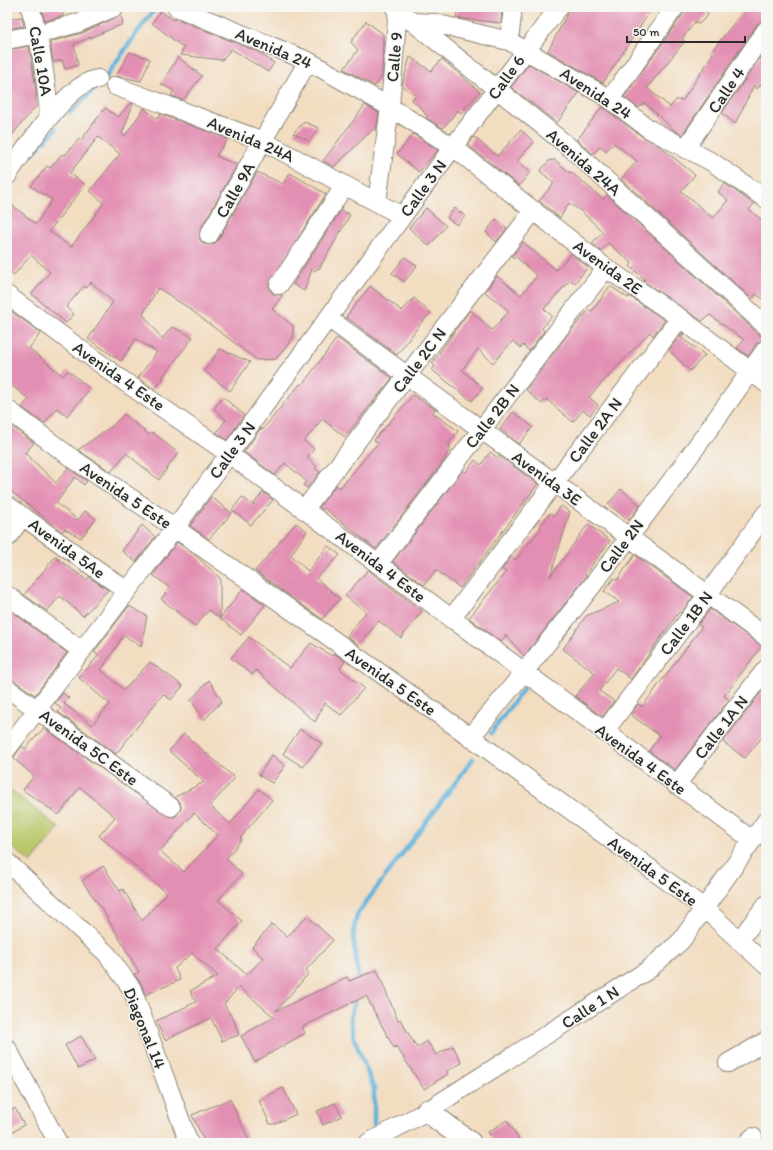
<svg xmlns="http://www.w3.org/2000/svg" width="773" height="1150" font-family="Itim,sans-serif">
  <style>
    .green { fill: #b9c76a; stroke: #72794a }
    .lines { fill: none; stroke-linecap: round; stroke-linejoin: round }
    .stream { stroke: #5fb2db; stroke-width: 4.5 }
    .building { fill: #e38fb3; fill-rule: evenodd }
    .minor-casing { stroke: #8e8476; stroke-width: 20 }
    .major-casing { stroke: #8e8476; stroke-width: 24 }
    .minor { stroke: #fff; stroke-width: 18 }
    .major { stroke: #fff; stroke-width: 22 }
    .labels { text-anchor: middle; stroke-width: 3; stroke-linejoin: round; paint-order: stroke }
    .street-label { font-size: 17px; fill: #2b2b2b; stroke: #f6f6f2 }
  </style>
  <rect width="100%" height="100%" fill="#f6f6f2"/>
  <filter id="ink" filterUnits="userSpaceOnUse"><feTurbulence type="fractalNoise" baseFrequency=".025" numOctaves="2"/><feDisplacementMap in="SourceGraphic" scale="8" xChannelSelector="R" yChannelSelector="G"/><feConvolveMatrix kernelMatrix="1 2 1 2 8 2 1 2 1" color-interpolation-filters="sRGB"/></filter>
  <filter id="wash" filterUnits="userSpaceOnUse"><feTurbulence type="fractalNoise" baseFrequency=".012" numOctaves="4" result="noise"/><feDisplacementMap in="SourceGraphic" scale="16" xChannelSelector="R" yChannelSelector="G"/><feGaussianBlur stdDeviation="0.9" result="paint"/><feColorMatrix in="noise" values="0 0 0 0 0 0 0 0 0 0 0 0 0 0 0 0 0 1.4 0 .05"/><feComposite in="paint" operator="in"/></filter>
  <g filter="url(#wash)">
    <rect width="100%" height="100%" fill="#f2ddc1"/>
    <path class="green" d="M7,787L59,828L31,863L7,843Z"/>
    <g class="lines">
      <path class="stream" d="M104,80L138,31L157,7
        M70,113L97,87
        M31,155L56,129
        M491,733L524,688
        M359,981C357,960 349,934 358,913L473,759
        M356,996L350,1018L354,1038L374,1089V1124"/>
    </g>
    <g id="blocks">
      <path class="building" d="M52,7H63V16L45,21L42,11Z
        M458,7H502L501,23L456,18Z
        M571,7H653L603,83L548,51Z
        M685,7H705L708,15L699,24L695,22L682,39L685,41L647,88L670,107L676,100H683L713,54L711,52L747,7H766V20L757,24L682,135L674,130L645,103L638,108L624,97L684,13Z
        M160,11L174,20L175,18L258,52L274,63L268,72L231,49L222,60L180,55L184,48L152,23Z
        M121,15L123,24L74,44L78,65L65,69L62,60L53,62L50,42L82,33Z
        M22,17L24,26L7,29V19Z
        M366,21L383,34L382,77L375,86L344,69L358,50L351,42Z
        M29,46L36,89V106L7,141V50Z
        M766,49V80L757,89L754,85L735,124L722,113Z
        M130,52L150,59L141,81L116,76Z
        M178,57L202,76L183,100L171,96L174,91L161,84Z
        M410,57L431,71L442,59L480,92L461,113L458,110L443,128L426,118L428,116L424,113V111L412,100L416,95L402,86Z
        M529,64L579,93L557,123L511,87Z
        M130,103L133,104L122,134L125,136L144,108L157,119L160,114L228,139L216,156L237,165L200,230V240L204,244H214L218,240L257,172L283,184L290,173L326,194L269,284V289L273,294L283,295L272,309L293,326V338L276,359L257,360L187,307L158,288L143,314L162,339L172,327L193,337L162,378L163,380L154,389L138,378L157,352L136,339L121,361L88,339L113,302L91,282L87,288L84,286L66,307L74,314L66,323L32,294L50,272L31,255L14,275L7,270V201L36,224L52,200L31,186L47,166L50,168L62,154L64,156L79,139L81,140L105,108L118,117ZM98,137L120,154L90,191L104,203L71,247L49,231L85,185L70,173Z
        M365,105L379,113L376,131L373,129L334,167L323,161Z
        M602,107L643,137L658,145L695,175L681,191L713,218L728,200L718,192L724,183L754,204L749,210L766,223V301L756,294L752,299L621,179L637,161L614,143L606,151L600,146L593,154L577,140Z
        M304,122L319,128L309,141L293,133Z
        M521,130L534,142L517,161L530,172L519,186L468,145L474,137L497,156Z
        M413,134L438,150L419,172L397,154Z
        M550,160H555L570,173L571,172L603,199L607,195L764,339L757,343L748,356L737,348L744,340L710,315L702,321L643,281L645,279L630,267L632,263L608,243L601,251L592,243L603,232L581,211L569,203L560,218L543,204L539,201L554,183L540,171Z
        M426,208L446,226L429,246L409,228Z
        M455,208L465,216L457,225L447,218Z
        M341,210L350,215L319,269L318,268L315,271L312,269L304,291L293,284Z
        M496,219L507,228L496,242L486,232Z
        M523,242L556,270L571,254L588,267L575,283L570,280L544,309L552,316L542,328L544,331L529,351L523,345L521,348L513,341L493,363L478,349L462,370L483,388L472,401L432,370L435,366L432,363L470,310L492,330L509,311L485,292L497,276L521,295L537,276L516,257L514,259L512,256Z
        M405,257L417,266L404,282L392,273Z
        M370,286L402,311L414,298L431,313L421,323L397,355L346,317Z
        M610,286L628,298L629,296L665,320L653,336L650,332L589,397L598,405L590,415L583,410L573,422L546,399L542,404L526,390L568,334L589,310L592,311Z
        M7,308L41,333L29,348L63,376L68,370L90,389L67,416L57,408L44,424L22,407L29,399L7,382Z
        M682,333L684,334L680,337L705,355L690,371L669,350Z
        M337,338L392,378L345,437L322,419L304,441L314,449L307,458L317,467L315,469L320,472L307,488L303,485L306,481L285,463L275,475L244,452L261,428L262,430L300,384L302,385Z
        M220,349L250,362L230,391L204,371Z
        M413,395L435,409L433,413L458,431L449,443L450,450L445,457L446,458L376,549L324,508L322,510L319,507L336,485L340,488L378,443L374,440Z
        M223,397L244,415L227,440L216,433L226,420L214,409Z
        M513,412L533,427L519,444L500,429Z
        M124,414L149,435L152,432L178,453L159,480L126,453L111,472L78,450L112,426Z
        M10,425L34,443L25,453L56,483L68,468L87,481L84,485L75,477L56,503L78,520L85,511L96,519L81,538L65,529L62,532L7,488V429Z
        M490,452L498,458L499,456L538,484L460,588L436,570L424,585L393,562L463,470L466,472L475,460L481,465Z
        M621,489L640,505L629,520L608,504Z
        M263,492L273,500L251,525L232,510L242,497L253,505Z
        M211,497L232,513L209,539L190,526Z
        M561,506L570,512L550,577L588,524L610,541L585,574L586,577L524,656L506,635L501,642L469,618L506,572L502,569L511,557L516,560L541,528L540,526L550,513L554,516Z
        M296,523L307,531L291,555L308,571L328,546L340,555L316,578L340,599L322,619L255,571Z
        M142,525L155,537L136,562L122,551Z
        M177,542L195,555L220,578V618L243,589L265,605L241,635L209,610L195,626L161,599L170,588L153,575Z
        M635,555L693,597L681,613L679,612L631,679L616,668L599,691L614,701L602,717L575,696L595,673L563,649L586,616L619,602L604,591L614,578L617,580Z
        M55,557L87,580L89,577L108,590L83,616L60,596L47,611L24,595Z
        M368,570L422,611L401,638L379,621L358,645L347,636L366,612L345,596Z
        M129,606L147,616L141,647L124,635L101,670L124,690L150,662L183,686L171,700L163,694L116,754L58,712L61,708L55,703L63,693L69,698L64,704L92,725L110,704L79,678L99,655L94,652Z
        M710,609L762,646L724,696L729,700L675,770L649,751L660,736L631,715L638,704L642,707L702,627L698,625Z
        M10,610L67,653L35,695L13,680L7,678V614Z
        M249,637L290,668L311,643L332,656L334,653L345,661L340,669L364,688L341,715L325,703L315,722L256,670L253,675L231,658Z
        M209,680L222,701L204,720L191,700Z
        M766,686V732L745,758L723,742Z
        M44,728L170,817L176,816L181,808L180,802L175,797L204,782L169,751L184,734L235,778L210,806L230,824L259,789L272,800L240,838L242,839L226,859L242,874L218,900L242,921L218,949L247,975L263,958L252,947L272,924L287,937L307,916L333,940L306,970L309,973L276,1011L347,977L349,981L377,970L398,1021L400,1019L417,1048L427,1041L436,1055L453,1046L462,1063L447,1071L448,1074L424,1089L396,1046L394,1048L366,996L302,1027L305,1033L255,1062L241,1036L274,1017L239,987L224,1004L234,1021L239,1035L222,1041L211,1018L165,1040L156,1021L196,1002L190,991L218,976L192,953L175,968L180,980L145,995L141,983L134,974L139,972L102,909L82,881L103,866L120,891L123,889L142,921L167,893L99,836L115,817L80,787L59,815L23,790L34,776L13,758L22,746L25,749ZM194,813L218,835L184,872L160,851Z
        M300,729L322,743L303,767L283,754Z
        M272,755L285,766L272,783L259,775Z
        M81,1036L95,1060L78,1069L65,1045Z
        M283,1088L296,1114L275,1124H270L259,1100Z
        M230,1099L250,1143H205L192,1115Z
        M335,1103L342,1116L323,1125L317,1111Z
        M15,1108L24,1125L7,1135V1113Z
        M507,1120L521,1143H496L488,1132Z"/>
    </g>
  </g>
  <g filter="url(#ink)">
    <use href="#blocks" fill-opacity="0" stroke="#8e8476" stroke-width="1"/>
    <g class="lines">
      <g class="minor-casing">
        <path id="minor" d="M30,7C41,43 46,78 49,115
          M176,7L308,61L390,107L453,147L606,268L680,318L766,383
          M394,7L573,150L766,326
          M412,22L434,23L509,41L610,99L649,129L712,162L766,199
          M7,40L38,34L78,23L115,7
          M509,41L513,7
          M115,86L263,141L402,216
          M610,99L675,7
          M685,149L766,30
          M7,176C23,152 69,81 98,79
          M377,202L390,107L398,7
          M209,235L308,61
          M279,285L345,185
          M7,295L125,382L229,454L752,840
          M328,318L766,637
          M7,409L69,456L175,528L479,743L704,908L766,965
          M7,505L127,591
          M304,510L534,210
          M7,538L23,516
          M378,564L606,268
          M7,595L82,651
          M451,619L680,318
          M7,688L171,807
          M604,732L708,594L766,513
          M470,738C574,613 673,482 766,349
          M7,749L175,528L453,147L559,7
          M676,785L766,669
          M7,862L107,954L132,989L189,1143
          M739,941L766,905
          M7,1048L58,1143
          M728,1063L766,1041
          M368,1143L427,1111L648,970L681,941L766,821
          M747,1143L753,1137"/>
      </g>
      <g class="major-casing">
        <path id="major" d="M427,1111L470,1143"/>
      </g>
      <use href="#minor" class="minor"/>
      <use href="#major" class="major"/>
    </g>
  </g>
  <g class="labels">
    <g class="street-label">
      <text transform="translate(274 48) rotate(23)" y="6">Avenida 24</text>
      <text transform="translate(394 57) rotate(-85)" y="6">Calle 9</text>
      <text transform="translate(41 61) rotate(80)" y="6">Calle 10A</text>
      <text transform="translate(506 77) rotate(-54)" y="6">Calle 6</text>
      <text transform="translate(726 90) rotate(-56)" y="6">Calle 4</text>
      <text transform="translate(596 93) rotate(33)" y="6">Avenida 24</text>
      <text transform="translate(251 139) rotate(23)" y="6">Avenida 24A</text>
      <text transform="translate(584 162) rotate(41)" y="6">Avenida 24A</text>
      <text transform="translate(423 188) rotate(-54)" y="6">Calle 3 N</text>
      <text transform="translate(235 190) rotate(-60)" y="6">Calle 9A</text>
      <text transform="translate(608 267) rotate(36)" y="6">Avenida 2E</text>
      <text transform="translate(419 360) rotate(-53)" y="6">Calle 2C N</text>
      <text transform="translate(119 376) rotate(35)" y="6">Avenida 4 Este</text>
      <text transform="translate(492 416) rotate(-52)" y="6">Calle 2B N</text>
      <text transform="translate(595 430) rotate(-53)" y="6">Calle 2A N</text>
      <text transform="translate(232 450) rotate(-54)" y="6">Calle 3 N</text>
      <text transform="translate(547 478) rotate(36)" y="6">Avenida 3E</text>
      <text transform="translate(126 495) rotate(34)" y="6">Avenida 5 Este</text>
      <text transform="translate(621 546) rotate(-53)" y="6">Calle 2N</text>
      <text transform="translate(67 548) rotate(36)" y="6">Avenida 5Ae</text>
      <text transform="translate(381 566) rotate(37)" y="6">Avenida 4 Este</text>
      <text transform="translate(686 623) rotate(-53)" y="6">Calle 1B N</text>
      <text transform="translate(391 681) rotate(35)" y="6">Avenida 5 Este</text>
      <text transform="translate(721 727) rotate(-52)" y="6">Calle 1A N</text>
      <text transform="translate(89 747) rotate(36)" y="6">Avenida 5C Este</text>
      <text transform="translate(641 759) rotate(36)" y="6">Avenida 4 Este</text>
      <text transform="translate(653 871) rotate(36)" y="6">Avenida 5 Este</text>
      <text transform="translate(590 1007) rotate(-33)" y="6">Calle 1 N</text>
      <text transform="translate(145 1028) rotate(68)" y="6">Diagonal 14</text>
    </g>
  </g>
  <rect width="773" height="1150" fill="none" stroke="#f6f6f2" stroke-width="24"/>
  <path d="M627 36v6h118v-6" fill="none" stroke="#2b2b2b" stroke-width="2"/>
  <text x="633" y="36" font-size="12" fill="#2b2b2b" stroke="#f6f6f2" stroke-width="3" paint-order="stroke">50 m</text>
</svg>
